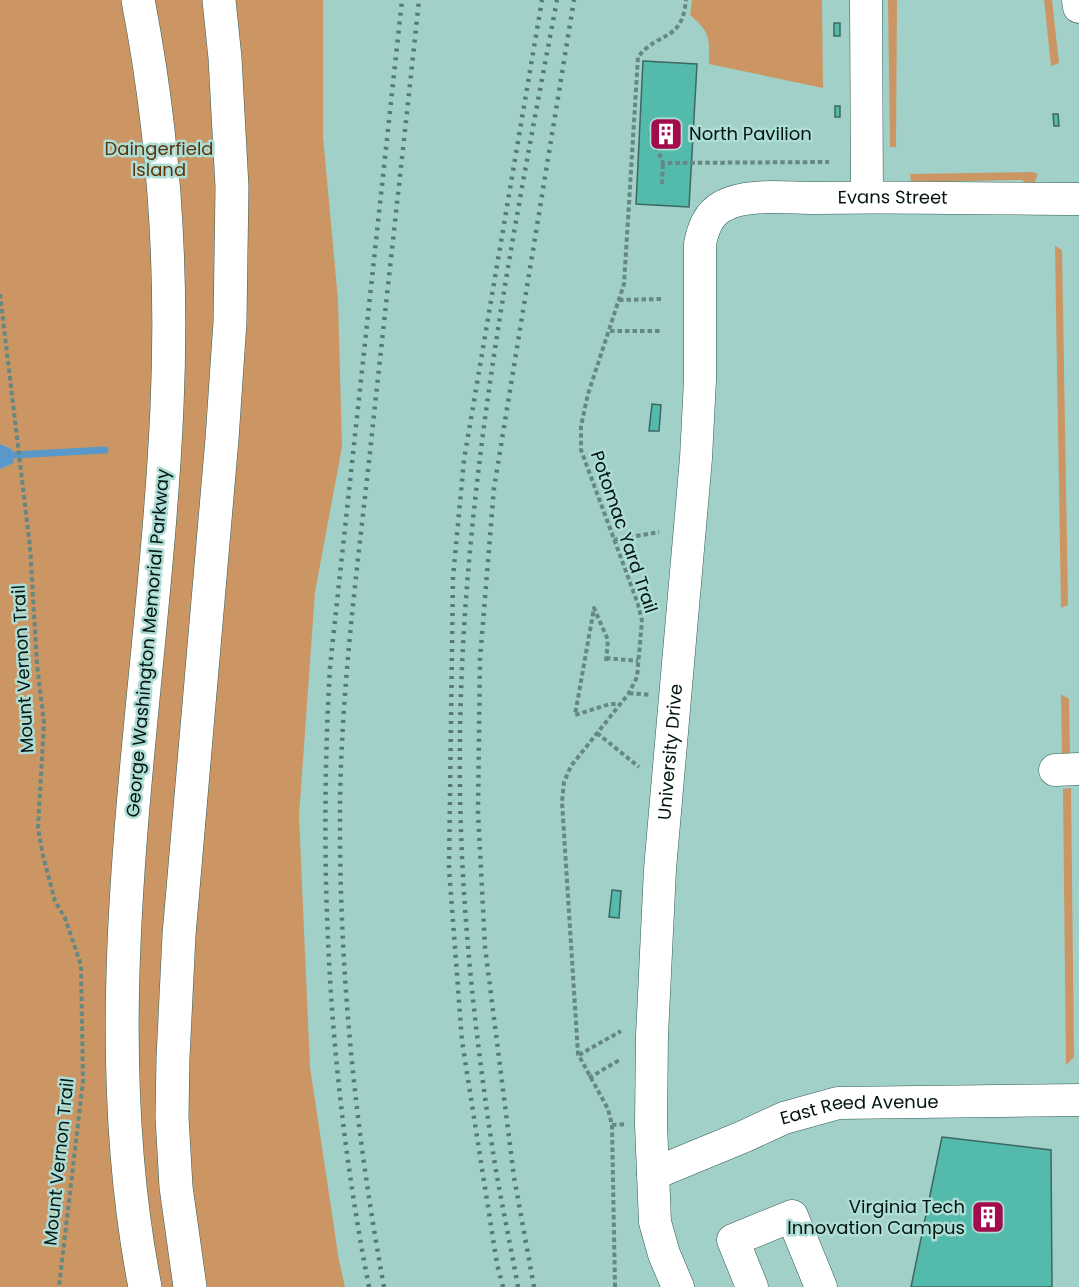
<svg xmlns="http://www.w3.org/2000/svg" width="1079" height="1287" font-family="Poppins,sans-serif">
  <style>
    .green { fill: #cb9664 }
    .water { fill: #5998c8 }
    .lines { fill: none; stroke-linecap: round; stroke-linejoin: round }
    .stream { stroke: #5998c8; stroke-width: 7 }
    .building { fill: #53baac; stroke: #3c6861; stroke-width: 1.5 }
    .minor-casing { stroke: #305c56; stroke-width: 33 }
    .highway-casing { stroke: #305c56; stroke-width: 34 }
    .path { stroke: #658882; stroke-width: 4; stroke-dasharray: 4.5 3; stroke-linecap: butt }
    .minor { stroke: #fff; stroke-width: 32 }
    .highway { stroke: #fff; stroke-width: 33 }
    .rail { stroke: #587973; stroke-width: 4.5; stroke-dasharray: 3 6; stroke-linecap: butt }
    .labels { text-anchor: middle; stroke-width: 5; stroke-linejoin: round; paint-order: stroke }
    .poi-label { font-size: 18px; fill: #031411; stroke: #aeddd5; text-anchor: start }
    .park-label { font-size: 18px; fill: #5b3509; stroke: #aeddd5 }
    .street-label { font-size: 18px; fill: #031411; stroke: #aeddd5 }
  </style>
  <rect width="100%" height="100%" fill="#a1d0c8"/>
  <path class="green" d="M0,0H323V136L338,300L342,447L315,592L299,816L310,1067L339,1261L345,1287H0V469L14,463L12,449L0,444Z
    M692,0H822L823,88L709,64C709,38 711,33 690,15Z
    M888,0H897L896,147H890Z
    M1044,0H1052L1059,63L1051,66Z
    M1033,172L1038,174L1033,187L1028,186L1022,180L911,182L910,174Z
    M1055,246L1062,250L1068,605L1061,608Z
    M1061,694L1069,699L1070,754L1062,759Z
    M1071,788L1074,1057L1066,1065L1063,789Z"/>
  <path class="water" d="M0,444L12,449L14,463L0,469Z"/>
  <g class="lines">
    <path class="stream" d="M13,455L105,450"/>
  </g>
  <path class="building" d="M834,23H840V36H834Z
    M643,61L697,64L689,207L636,204Z
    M835,106H840V117H835Z
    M1053,114H1058L1059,126H1054Z
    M652,404L661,405L659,431H649Z
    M612,890L621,891L619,918L609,917Z
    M942,1137L1051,1150L1052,1287H911Z"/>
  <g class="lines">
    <g class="minor-casing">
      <g id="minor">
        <path d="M866,0L867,197"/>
        <path d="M1078,0L1079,7"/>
        <path d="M1055,770L1079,769"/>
        <path id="s1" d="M653,1174L745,1136L784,1118L838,1103L1079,1100"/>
        <path id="s2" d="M678,1287L664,1254L655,1222L651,1124L652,1036L660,869L696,458L700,380V244C703,229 708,214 723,206C746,193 787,198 813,198C902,196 990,199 1079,199"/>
        <path d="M752,1287L733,1240L792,1216L821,1287"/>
      </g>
    </g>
    <g class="highway-casing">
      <path id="highway" d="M138,0C164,133 173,271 167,407C154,699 88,996 145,1287
        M190,1287L176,1187L172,1117L173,1058L179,935L222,439L230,322L232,187L225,58L219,0"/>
    </g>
    <path class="path" d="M650,133L663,163L829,162
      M662,184L663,163
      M0,294L30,547L37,664L44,723L38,828L43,856L55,901L65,918L81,965L83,1081L59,1287
      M619,300L661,299
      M610,331H661
      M614,540L659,532
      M606,658L638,661
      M606,661L608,640L594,608L575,715L610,704H620
      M629,693L651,695
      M597,733L639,767
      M579,1055L621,1031
      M589,1078L621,1059
      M612,1125L626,1124
      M615,1287L612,1125L608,1109L578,1054L562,802L564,782L571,766L629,693L637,677L642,621L638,604L581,450V426L588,394L624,284L638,57C659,30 682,43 686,0"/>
    <use href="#minor" class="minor"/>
    <use href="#highway" class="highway"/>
    <path class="rail" d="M369,1287C329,1083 318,874 330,667L402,0
      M384,1287C355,1130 339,969 340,809C341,689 357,571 370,452C386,302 403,151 419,0
      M503,1287L497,1264L462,1041L449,868L453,577L464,460L542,0
      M518,1287C510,1242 500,1197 493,1152C472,1015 458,875 460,737C463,488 511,243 557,0
      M534,1287L514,1177L485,947L478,812L480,659L494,488L574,0"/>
  </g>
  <defs>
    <g id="building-square" transform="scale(1.725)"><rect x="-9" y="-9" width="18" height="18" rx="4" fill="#a20c4d" stroke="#aeddd5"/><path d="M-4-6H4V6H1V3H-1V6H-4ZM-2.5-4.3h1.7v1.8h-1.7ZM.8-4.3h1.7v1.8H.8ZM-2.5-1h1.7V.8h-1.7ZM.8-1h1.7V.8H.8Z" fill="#fff"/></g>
  </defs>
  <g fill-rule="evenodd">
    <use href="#building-square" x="666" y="134"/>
    <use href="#building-square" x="988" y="1217"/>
  </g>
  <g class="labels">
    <g class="poi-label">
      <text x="689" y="140">North Pavilion</text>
      <text x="965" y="1213" text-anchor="end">Virginia Tech<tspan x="965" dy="21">Innovation Campus</tspan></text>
    </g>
    <g class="park-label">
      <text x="159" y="155">Daingerfield<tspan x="159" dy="21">Island</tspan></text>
    </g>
    <g class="street-label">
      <text dy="6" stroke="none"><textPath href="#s2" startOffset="1266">Evans Street</textPath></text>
      <text transform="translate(624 532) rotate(71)" y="6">Potomac Yard Trail</text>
      <text transform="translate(148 643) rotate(-85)" y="6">George Washington Memorial Parkway</text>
      <text transform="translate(23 669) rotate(-93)" y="6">Mount Vernon Trail</text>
      <text dy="6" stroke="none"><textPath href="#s2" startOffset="540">University Drive</textPath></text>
      <text dy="6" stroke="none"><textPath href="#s1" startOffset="219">East Reed Avenue</textPath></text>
      <text transform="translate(59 1162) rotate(-84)" y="6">Mount Vernon Trail</text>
    </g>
  </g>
</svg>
